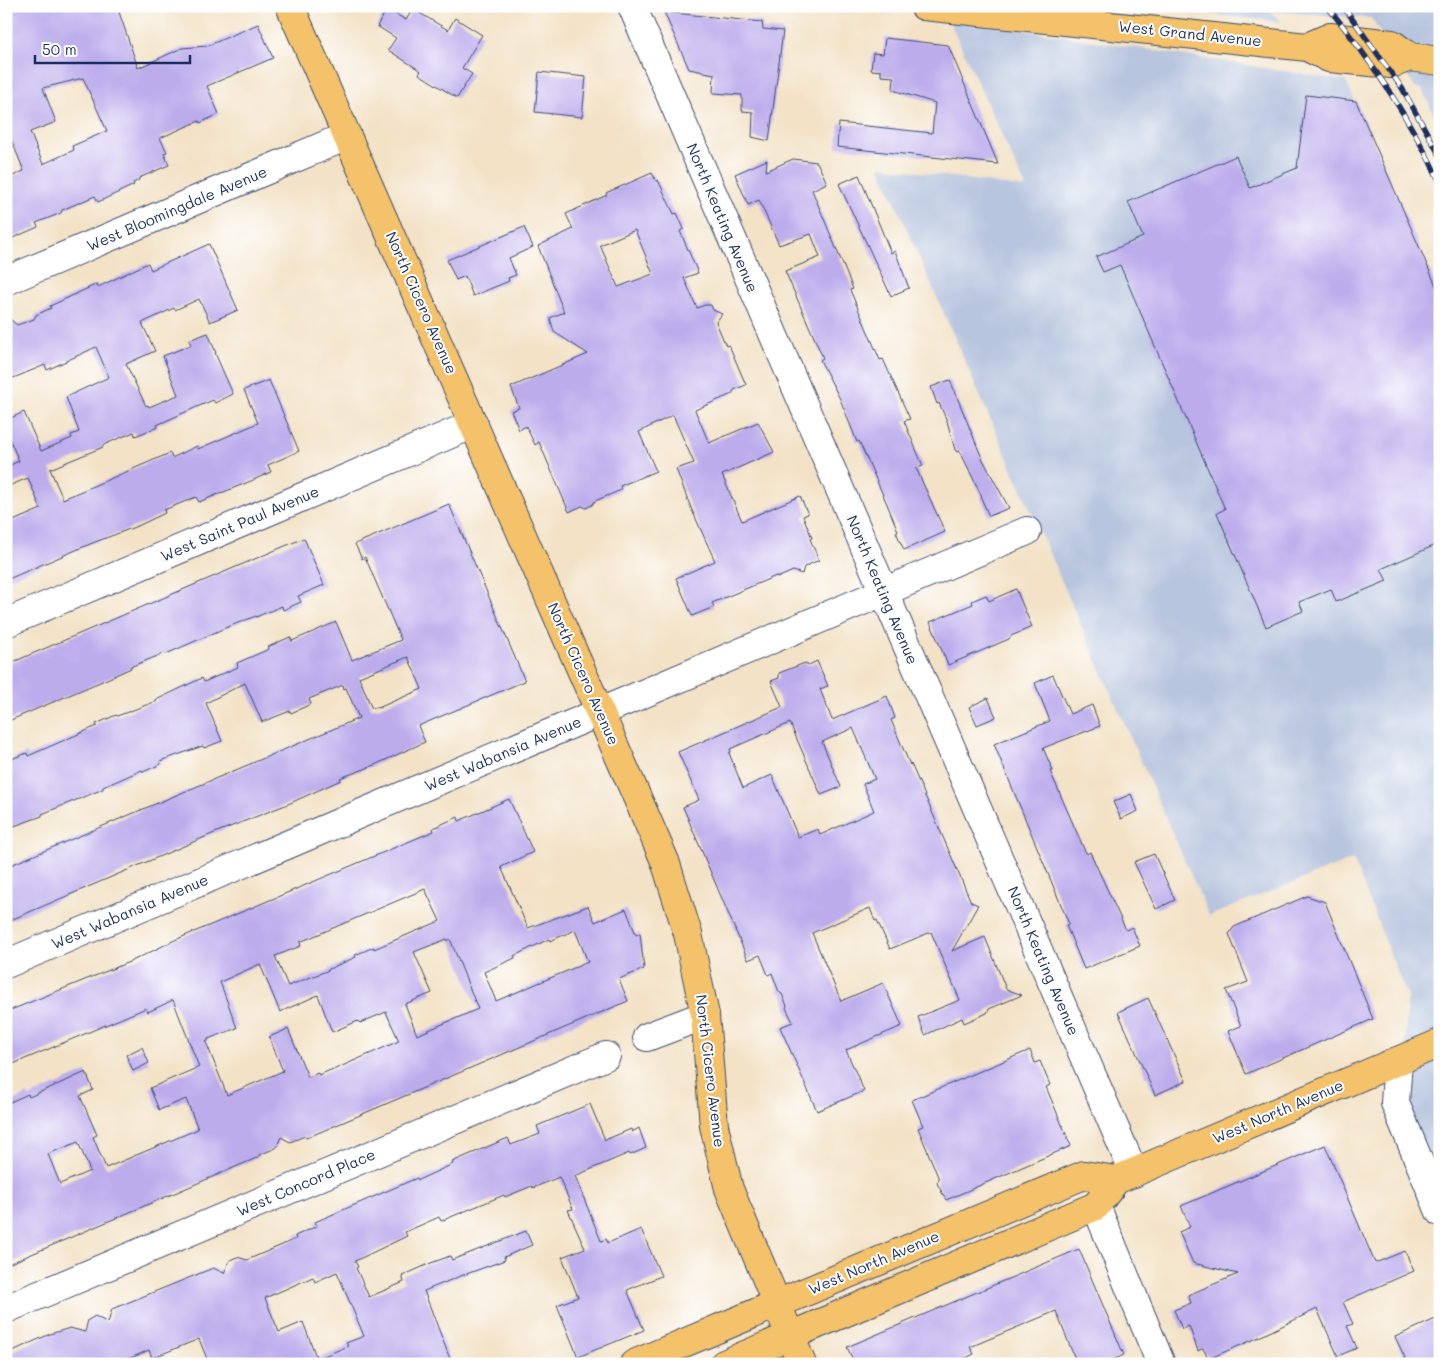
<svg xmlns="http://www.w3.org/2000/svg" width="1446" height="1370" font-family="Mali,sans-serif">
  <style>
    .industrial { fill: #b7c5de }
    .building { fill: #bcacec; fill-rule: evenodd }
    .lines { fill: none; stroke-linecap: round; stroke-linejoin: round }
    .minor-casing { stroke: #3b4a6e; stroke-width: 30 }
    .major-casing { stroke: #3b4a6e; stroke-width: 30 }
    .minor { stroke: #fff; stroke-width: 28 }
    .major { stroke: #f4c26a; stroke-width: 28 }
    .rail-casing { stroke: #1b2f5e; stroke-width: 5.5 }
    .rail { stroke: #fff; stroke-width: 4; stroke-dasharray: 11; stroke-linecap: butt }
    .labels { text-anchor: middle; stroke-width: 4; stroke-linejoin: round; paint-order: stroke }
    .street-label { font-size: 15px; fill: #1b2f5e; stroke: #fff }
  </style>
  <rect width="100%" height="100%" fill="#fff"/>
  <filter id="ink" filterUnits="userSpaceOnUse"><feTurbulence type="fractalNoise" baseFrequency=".02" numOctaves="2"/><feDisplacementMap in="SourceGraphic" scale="10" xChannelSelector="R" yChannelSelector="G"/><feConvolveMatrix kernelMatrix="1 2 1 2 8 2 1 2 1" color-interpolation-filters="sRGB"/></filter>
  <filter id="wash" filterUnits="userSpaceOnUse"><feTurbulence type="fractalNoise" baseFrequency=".0096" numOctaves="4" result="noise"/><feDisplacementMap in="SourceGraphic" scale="20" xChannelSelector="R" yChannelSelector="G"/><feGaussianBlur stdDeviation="1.12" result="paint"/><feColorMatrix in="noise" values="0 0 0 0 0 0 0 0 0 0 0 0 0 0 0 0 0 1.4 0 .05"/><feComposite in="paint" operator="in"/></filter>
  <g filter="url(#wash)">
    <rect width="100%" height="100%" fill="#f3e2c6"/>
    <path class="industrial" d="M1136,6H1440V129L1422,89L1415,88L1371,18L1269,11L1282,22Z
      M948,18L1346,81L1440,298V1194L1403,1105L1407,997L1353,859L1209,916L879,166L1026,188Z"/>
    <g id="blocks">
      <path class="building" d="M6,6H117L138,68L182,48L207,46L258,24L273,58L207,86L219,114L200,123L199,121L160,138L167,152L164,153L169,165L139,178V180L133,183L134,185L98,202L95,196L62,210L61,213L36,223L38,227L6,241V179L24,171L11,139L6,142ZM83,78L107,131L72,146L74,150L43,164L30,132L56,122L43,88Z
        M387,9L406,20L413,9L448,30L455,18L482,35L462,68L472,74L457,98L419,74L421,71L388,50L396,38L377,26Z
        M664,12L762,22L763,29L783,31L769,141L752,137L753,112L742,111V95L713,93L714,74L689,69Z
        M885,38L948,45L998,164L837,147L839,123L932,133L935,103L893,90L894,77L881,76V71L871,70L873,53L883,54Z
        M539,72L586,77L582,117L535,112Z
        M1306,95L1356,101L1440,295V543L1381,569L1387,581L1336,602L1331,589L1299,602L1303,611L1266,627L1217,513L1225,509L1120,265L1103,272L1096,257L1143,237L1128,202L1236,156L1250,188L1297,168Z
        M793,159L817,162L827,183L812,190L853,289L850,290L880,360L883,359L910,419L904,421L923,466L916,468L945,532L904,550L896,532L898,531L887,504L859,441L857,442L840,399L820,360L823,358L785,271L820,257L811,234L779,245L759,200L748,205L735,174L767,160L766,171Z
        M652,173L656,181L658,180L674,214L677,213L684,229L680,231L698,273L684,278L697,308L705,305H711L713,310L722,314L716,322L726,346L729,345L746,385L734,390L732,394L695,410L709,443L758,422L774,452L722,475L742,521L800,496L808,514L803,516L812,538L810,539L819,560L804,567L802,574L793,571L777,578L776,576L712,603L714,607L692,616L676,578L715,561L691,508L676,469L694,463L673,415L639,432L656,471L620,486L621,490L595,501L592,505L586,508L582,506L569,512L539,442L535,445L526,426L519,430L511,411L519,408L511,387L588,354L554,332L550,318L564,312L538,246L573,229L566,214L607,195L606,193ZM635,230L653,274L618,287L600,245Z
        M859,175L891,253L895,251L909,288L891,296L839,184Z
        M524,227L533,247L509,258L516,275L508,278L509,281L473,296L465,276L456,280L447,260Z
        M209,244L238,310L210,322L199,299L175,310L174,308L142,323L155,351L126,364L146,406L148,405L149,407L178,395L163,356L191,345L189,340L208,333L216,353H215L233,394L215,403L213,400L181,414L157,425L158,427L135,436L134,432L103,445V447L50,469L63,499L170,453L172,458L197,446L198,449L258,423L244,390L269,380L299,451L268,465L271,472L251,481L199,502L196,497L164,510L165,513L140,525L90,544L6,580V524L41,509L28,478L6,487V467L19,461L6,431V420L24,412L41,451L72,438L71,435L79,432L66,397L109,377L96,347L47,370L45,365L6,381V316L17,325L34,319L36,315L51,308L50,306L97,284L98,287L148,263L151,270Z
        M950,380L982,458L1009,508L989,516L981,498L982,497L960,451L957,452L955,450L947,421L939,403L937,404L931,387Z
        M449,504L525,681L418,726L425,742L370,767L340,778L341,780L288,804L212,834L6,922V867L359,718L346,688L344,689L343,685L309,699L311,704L291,713L290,711L262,722L245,683L206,703L222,741L204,748L203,746L160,761L161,764L143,772L142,770L103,787V789L42,814V816L6,829V761L27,753L28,756L97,726L96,724L116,715L117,716L157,701L156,700L202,678L204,682L238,667L237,663L269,649L268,647L290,637L292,641L336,622L352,660L401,640L365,557L362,559L355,544ZM408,657L422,689L378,708L377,707L372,709L359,677Z
        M304,538L324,585L298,596L301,602L283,610L282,606L256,617V616L225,628L166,654L165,653L130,667L131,668L107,679L6,722V665Z
        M1016,589L1032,627L1011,636L1009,639L948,665L930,622L973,604L972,601L986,595L989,601Z
        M817,661L828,686L820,689L832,720L887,696L895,718L891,720L910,765L911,764L923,791L971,902L978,905L952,951L985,937L1006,989L1022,995L989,1009L987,1013L964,1023L962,1018L925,1035L918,1017L960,1000L931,932L890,949L877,920L875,921L870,908L812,933L841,1001L883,983L902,1026L846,1050L864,1091L817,1111L780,1027L793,1022L786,1008L787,1006L782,994L779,992L772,973L768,975L760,955L748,960L683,807L699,800L678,752L782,707L771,681L779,678V673L805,663L809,665ZM790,723L821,795L841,787L822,742L853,728L875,779L863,784L874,811L820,835L818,829L798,837L772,775L743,788L729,753L731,752L730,749Z
        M1053,675L1070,714L1092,705L1100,726L1043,748L1053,771H1050L1084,849L1087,854L1090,852L1126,930L1132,927L1140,946L1084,969L1066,925L1069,924L994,744L1050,721L1035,683Z
        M988,698L996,717L977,725L969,707Z
        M1131,794L1138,811L1121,819L1113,802Z
        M509,799L533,852L501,867L528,928L588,906L595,922L626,909L636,935L640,933L644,969L619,979L628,1001L306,1138L305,1136L290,1142L281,1137L276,1148L259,1155V1157L6,1265V1104L28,1094L29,1097L86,1072L93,1090L80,1096L97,1135L93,1137L106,1168L198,1129L186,1099L159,1110L150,1088L199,1067L173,1000L148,1012L146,1008L6,1067V1012L134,960L175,940L434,831L433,828L458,817L459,821ZM425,889L440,921L374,949V947L355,955L356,957L329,969V970L288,986L275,956L301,946L300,942ZM575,930L588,962L496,1001L484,972L515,958L514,956L549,939L550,941ZM447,939L448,941L450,939L478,1009L417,1035L405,1004L432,993L414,952ZM260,964L280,1012L318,995L332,1032L358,1021L360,1023L386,1012L399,1041L333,1070V1069L319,1075L318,1073L308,1077L288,1029L269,1037L283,1071L227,1095L206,1042L208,1041V1039L237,1028L220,982ZM78,1142L90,1171L60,1184L48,1154Z
        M1154,854L1175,900L1156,909L1134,862Z
        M1307,896L1325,902L1373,1019L1246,1074L1228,1031L1241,1026L1226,990L1248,982L1229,934L1234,927Z
        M1148,998L1186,1081L1155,1095L1118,1012Z
        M142,1047L149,1063L133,1071L126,1055Z
        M1030,1050L1035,1063L1040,1061L1050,1085L1046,1087L1071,1146L946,1200L937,1183L939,1179L918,1128L923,1126L912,1100Z
        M590,1104L605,1140L631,1129L632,1132L639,1128L646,1148L630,1155L629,1153L575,1176L601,1241L606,1239L608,1243L641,1229L661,1276L627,1290L644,1330L578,1357L557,1305L578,1297L562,1257L585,1248L568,1210L573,1209L559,1177L533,1188L532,1186L505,1197L504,1195L441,1221L439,1217L405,1232L407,1236L355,1261L358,1267L356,1268L369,1297L404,1282L402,1276L431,1263L450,1256L452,1260L526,1231L532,1245L504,1257L505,1260L458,1277L424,1291L452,1364H209L199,1339L152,1358L149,1350L117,1364H6V1354L50,1334L70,1328L85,1332L88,1320L95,1316L108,1323L112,1309L213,1268L224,1273L230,1260L237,1257L247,1260L296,1239L295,1236L317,1226L315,1222L417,1178L418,1180L453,1164L452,1162L508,1138L511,1145L540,1134L537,1126ZM337,1272L364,1336L346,1343L348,1346L317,1359L303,1322L279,1332L265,1298L313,1277L315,1282Z
        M1325,1145L1375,1263L1405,1251L1414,1271L1343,1302L1353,1324L1347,1326L1357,1348L1338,1356L1317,1309L1255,1339L1208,1359L1203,1348L1198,1351L1189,1326L1182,1329L1174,1310L1191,1303L1188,1295L1238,1274L1193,1263L1179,1232L1190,1227L1181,1206Z
        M1079,1249L1124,1355L1103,1364H1077L1056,1311L970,1347L974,1354L964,1359L966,1364H855L847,1347Z
        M1440,1317V1364H1408L1395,1337Z"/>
    </g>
  </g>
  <g filter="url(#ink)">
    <use href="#blocks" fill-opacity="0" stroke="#3b4a6e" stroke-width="1"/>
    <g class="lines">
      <g class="minor-casing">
        <path id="minor" d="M632,6L1134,1173
          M6,281L347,136
          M6,623L474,424
          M6,964L1027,531
          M647,1037L705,1015
          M1398,1061L1395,1103L1440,1212
          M1096,1206L1161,1364
          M6,1309L606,1056"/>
      </g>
      <g class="major-casing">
        <path id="major" d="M290,6L665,861L688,934L705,1015L714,1126L729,1189L802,1364
          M924,6L1307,47L1329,58L1391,64L1410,57L1440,61
          M1307,47L1330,37L1392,44L1410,57
          M634,1364L1084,1175L1116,1180
          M724,1364L1096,1206L1116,1180L1440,1043"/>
      </g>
      <use href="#minor" class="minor"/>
      <use href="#major" class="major"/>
      <g class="rail-casing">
        <path id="rail" d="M1327,6C1371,60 1410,119 1440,182
          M1343,6L1402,88L1440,156"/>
      </g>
      <use href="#rail" class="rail"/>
    </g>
  </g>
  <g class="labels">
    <g class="street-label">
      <text transform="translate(1190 34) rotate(6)" y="5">West Grand Avenue</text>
      <text transform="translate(177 209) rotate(-23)" y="5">West Bloomingdale Avenue</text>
      <text transform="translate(722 218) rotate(67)" y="5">North Keating Avenue</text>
      <text transform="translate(421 303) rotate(66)" y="5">North Cicero Avenue</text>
      <text transform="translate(240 524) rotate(-23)" y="5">West Saint Paul Avenue</text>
      <text transform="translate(882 590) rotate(67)" y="5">North Keating Avenue</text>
      <text transform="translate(583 674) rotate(66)" y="5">North Cicero Avenue</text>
      <text transform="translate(503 754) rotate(-23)" y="5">West Wabansia Avenue</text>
      <text transform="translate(130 912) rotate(-23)" y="5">West Wabansia Avenue</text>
      <text transform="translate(1043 961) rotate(67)" y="5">North Keating Avenue</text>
      <text transform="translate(710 1071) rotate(83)" y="5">North Cicero Avenue</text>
      <text transform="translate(1278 1112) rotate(-23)" y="5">West North Avenue</text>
      <text transform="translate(306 1183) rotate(-23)" y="5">West Concord Place</text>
      <text transform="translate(874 1263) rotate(-23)" y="5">West North Avenue</text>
    </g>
  </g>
  <rect width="1446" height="1370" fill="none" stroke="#fff" stroke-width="25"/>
  <path d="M35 55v8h155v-8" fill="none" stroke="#1b2f5e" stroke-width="2.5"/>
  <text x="42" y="55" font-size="15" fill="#1b2f5e" stroke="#ffffff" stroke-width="4" paint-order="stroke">50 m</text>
</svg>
